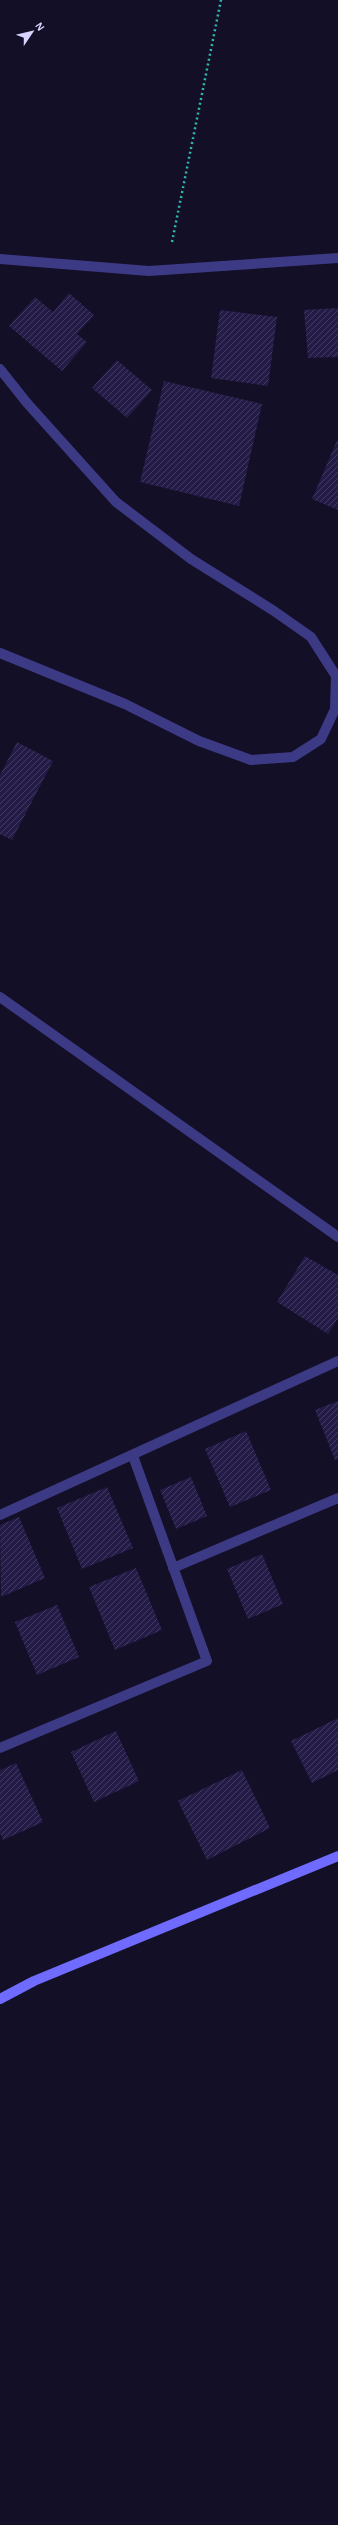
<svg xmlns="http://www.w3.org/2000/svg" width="338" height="2525" font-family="'Alegreya Sans',sans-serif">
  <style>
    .building { fill: url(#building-hatch) }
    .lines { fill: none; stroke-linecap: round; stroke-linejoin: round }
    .path { stroke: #2fb8b0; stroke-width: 2.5; stroke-dasharray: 2 3; stroke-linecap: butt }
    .street { stroke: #3d3a85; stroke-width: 10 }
    .secondary { stroke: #6f6bff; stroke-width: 10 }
  </style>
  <defs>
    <pattern id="building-hatch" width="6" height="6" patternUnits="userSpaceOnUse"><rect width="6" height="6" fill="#241b47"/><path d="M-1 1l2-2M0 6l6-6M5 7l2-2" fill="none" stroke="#433b63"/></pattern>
  </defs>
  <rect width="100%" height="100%" fill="#130f26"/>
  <path class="building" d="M69,293L94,315L77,334L87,342L62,371L9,326L35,297L53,312Z
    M338,308V357L308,358L304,310Z
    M220,310L277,317L268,386L211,378Z
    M117,360L152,390L127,418L92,388Z
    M164,381L262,404L239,506L140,482Z
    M338,438V510L312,499Z
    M17,742L53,761L12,840L0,834V775Z
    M305,1256L338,1275V1318L328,1334L277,1302Z
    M338,1401V1459L335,1460L315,1410Z
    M246,1431L271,1490L230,1507L205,1449Z
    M191,1477L207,1516L176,1529L160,1490Z
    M107,1487L133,1548L82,1569L57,1508Z
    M19,1517L45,1578L1,1597L0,1525Z
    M262,1554L283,1604L248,1619L227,1569Z
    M136,1568L162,1630L115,1650L89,1587Z
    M57,1605L79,1657L37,1675L15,1622Z
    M338,1718V1770L312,1783L291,1741Z
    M116,1731L139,1781L94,1802L71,1752Z
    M16,1763L43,1822L3,1840L0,1833V1770Z
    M242,1770L270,1828L207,1860L178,1801Z"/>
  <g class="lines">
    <path class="path" d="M172,242L221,0"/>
    <path class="street" d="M0,259L149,271L338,258
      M0,369L27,403L116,502L191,559L274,611L311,637L336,676L335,709L321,739L293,757L251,760L199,741L125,704L0,653
      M0,997L338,1237
      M0,1515L338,1361
      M173,1568L338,1498
      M0,1748L207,1661L133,1456"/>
    <path class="secondary" d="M0,1999L34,1981L338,1856"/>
  </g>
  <g transform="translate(32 32) rotate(55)" stroke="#130f26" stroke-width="3" paint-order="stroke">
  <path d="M0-3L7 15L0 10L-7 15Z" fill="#d9d4ff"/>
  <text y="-6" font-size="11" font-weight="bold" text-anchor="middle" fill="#d9d4ff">N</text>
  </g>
</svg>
